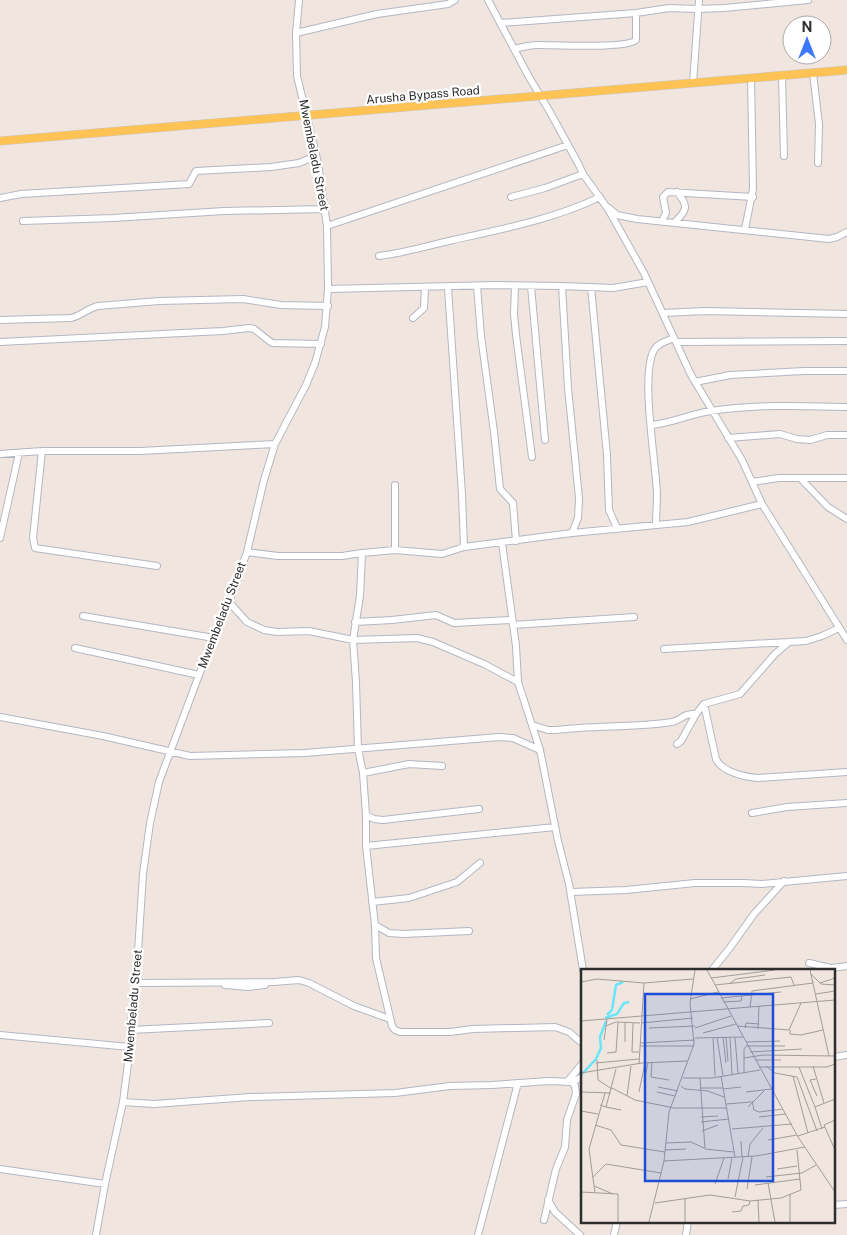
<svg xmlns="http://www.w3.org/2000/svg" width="847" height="1235" font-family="'Public Sans',sans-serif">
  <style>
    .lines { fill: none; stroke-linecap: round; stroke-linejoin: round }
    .minor-casing { stroke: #b2b7c2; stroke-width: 8 }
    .major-casing { stroke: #c8c8c8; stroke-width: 9 }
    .minor { stroke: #fff; stroke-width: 6 }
    .major { stroke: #fec255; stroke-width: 8 }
    .labels { text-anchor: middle; stroke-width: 4.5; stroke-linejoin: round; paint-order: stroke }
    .street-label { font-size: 12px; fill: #2d2d2d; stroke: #fff }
    .inset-river { fill: none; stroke: #69e6fa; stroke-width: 2.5 }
    .inset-road { fill: none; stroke: #a29c98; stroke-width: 1 }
    .view { fill: #1d4ed8; fill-opacity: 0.15; stroke: #1d4ed8; stroke-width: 2.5 }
    .inset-edge { fill: none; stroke: #2d2d2d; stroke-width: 2.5 }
  </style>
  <rect width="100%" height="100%" fill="#f0e6df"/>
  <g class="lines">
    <g class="minor-casing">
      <path id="minor" d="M488,0L529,77L550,112L579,165L583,174L608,209L644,273L691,375L742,460L762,504L847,640
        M500,23L636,13L669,8L698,9L724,8L808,0
        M296,33L377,14L448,4L455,0
        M514,49C522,47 530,45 538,45C554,45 627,49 636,40V13
        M813,73L819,124L818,163
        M782,76L784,156
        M693,83L699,0
        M511,197L545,188L583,174
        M0,198L21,194L189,184L196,171L271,167L299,163L316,156
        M609,208L617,215L637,219L829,239L837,237L847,232
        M23,221L113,218L224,211L325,209
        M662,221L666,213L663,197L668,192L753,197
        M675,222C687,210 689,206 677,192
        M327,226L568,145
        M745,229L753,189L751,78
        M379,256C404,253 428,246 453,240C503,229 554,219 600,197
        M477,286L481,336L494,432L500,489L513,503L516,541
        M515,286L514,314L516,335L532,457
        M531,286L545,440
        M562,286L568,388L579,498L578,518L572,533
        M591,287L607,455L609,510L617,528
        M448,288L462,494L464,547
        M328,289L495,285L562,286L613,288L648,282
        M663,313L705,311L847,314
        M413,318L424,308L425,287
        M0,320L71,318C81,316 88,308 98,306L159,301L243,299L281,305L328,306
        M0,342L223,331L249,328L254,329L272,343L321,344
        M676,342L847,341
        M695,382L730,375L804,371H847
        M651,425C672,423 690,414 711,411C756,404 802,406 847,407
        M728,438L780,434L797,439L810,440L827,435H847
        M42,451L33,538L35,548L157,566
        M0,454L42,451H140L275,444
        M800,478L828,507L847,519
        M752,482L779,478H847
        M656,525C656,515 657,504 657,494C656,461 640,376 654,350C658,343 667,341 674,338
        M0,538L19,453
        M502,543L516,646L518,682L540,750L558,841L569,884L583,970
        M395,550V485
        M247,552L278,556H342L362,553L395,550L442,554L464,547L487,544L572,533L688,522L762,504
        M362,553L360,596L353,640L356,682L358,749L363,773L366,815V846L375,925L376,958L392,1026L395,1030L400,1032H450L473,1029L555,1027L569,1032L582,1043
        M229,602L247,622L264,630L277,632L309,631L353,640L417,638L433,642L484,664L518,682
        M83,616L214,638
        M355,622L392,620L436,615L454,623L512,620
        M513,625L634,617
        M75,648L199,675
        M664,649L806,641L822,636L839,628
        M704,704L716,759C722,772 745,777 758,778L847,772
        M0,717L103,736L190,756L305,753L499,737L513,738L540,750
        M532,725L548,730H556C595,725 633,728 672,722C682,720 683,713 696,714
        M677,744L681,741L696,714L704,704L740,694L775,654L789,642
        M363,773L409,764L442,766
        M752,813L787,807L847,803
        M366,815L374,819L383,820L479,809
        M366,846L555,827
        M571,892L626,890L695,883H743L762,884L847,876
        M372,902L409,898L457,882L480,863
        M375,925L389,933L404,934L469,931
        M809,963L831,968L847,966
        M712,970L729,949L754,914L784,881
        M136,983L274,982L299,980L309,983L354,1006L390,1019
        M225,985L248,987L265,985
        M130,1030L269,1023
        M0,1035L130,1047
        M833,1057L847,1055
        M567,1082L582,1064
        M123,1102L154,1104L250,1097L395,1093L450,1086L492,1085L549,1081L572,1082L582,1077
        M0,1169L105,1184
        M548,1200L555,1212L580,1235
        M833,1205L847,1204
        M544,1220L556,1169L565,1147L567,1120L576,1094L575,1086L572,1082
        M96,1235L105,1184L123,1102L130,1047V1030L136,983L143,874L150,823L159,782L199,675L229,602L247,552L264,480L275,444L306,385L315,363L325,327L328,289L327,226L318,163L297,76L296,33L299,0
        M478,1235L518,1083
        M614,1235L617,1221
        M686,1235L688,1221"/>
    </g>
    <g class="major-casing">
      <path id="major" d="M0,141L847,70"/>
    </g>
    <use href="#minor" class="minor"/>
    <use href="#major" class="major"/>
  </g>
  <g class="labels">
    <g class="street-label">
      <text transform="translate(423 95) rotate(-5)" y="4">Arusha Bypass Road</text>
      <text transform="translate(314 155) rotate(79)" y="4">Mwembeladu Street</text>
      <text transform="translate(222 615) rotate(-69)" y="4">Mwembeladu Street</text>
      <text transform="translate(133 1006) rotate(-85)" y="4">Mwembeladu Street</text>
    </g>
  </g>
  <g transform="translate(581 969)">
    <rect width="254" height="254" fill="#f0e6df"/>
    <path class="inset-river" d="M26,46L31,41L35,16L42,13M24,49L36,45L43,34L48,33M0,106L15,90L20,79L19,68L25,52"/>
    <path class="inset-road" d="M126,1L217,168L254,223M229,1L248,87M230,5L240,15L254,16M130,9L194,1M0,13L16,10L63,14L112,10M239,14L254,9M148,15L155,10L184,6M134,16L210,8L213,16M235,25L254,22M140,29L200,23M109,30L137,23M142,33L160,32L161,27M169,38L171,22L232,14M0,52L254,31M52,54L51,83H58M60,54L112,49M25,57L35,53L59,54M157,57L208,61L220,34M68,59L114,57M114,59L150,47M164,59L165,54L178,55M177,60L178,37M209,61V65L220,66L242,61M122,64L155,55M136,68L142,107M142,68L145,94M145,68L147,92M149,68L151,106M114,69L162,68M132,69L134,107M154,69L157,104M23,71L26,50M44,73V54M165,73L199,72M59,74L114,71M59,77H113M166,77H204M169,83L221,80M26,84L35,83L37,54M163,89L182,86L254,87M16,91L17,111L31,120M174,91H200M71,93L70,108L88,111M15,94L58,90M58,95L63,14M185,97L194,104L216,108L236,162M232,97L243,134M178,98H246L254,95M218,98L234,138L254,130M0,104L61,94L106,92M163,104V80L166,76M140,107L154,188M212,107L227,164M102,109H131L179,101M119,109L124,180L153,183M235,110L229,111L236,127M63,113L67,94M100,117L104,120L127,122L143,128M77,118L97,122M31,119L54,131L93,139H146M119,119H142M142,120L160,118M0,123L30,124M58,123L64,94M76,123L94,127M165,123L191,120M46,127L50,97M171,132L173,141L178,143L202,140M145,135L170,133M19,136L25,138L35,100M25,138L40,141M167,138L183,122M234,138L241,160M0,142L17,145M120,148L137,147M178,148L205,145M254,151L243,156L254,181M120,153L148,150M14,156L30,161L40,176L84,183M151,160L211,155M121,162L137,156M217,167L244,158M187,171L216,166M160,172L161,188M85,174L110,173L123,179M84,181L105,180M167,188L169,175L182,159M83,192L175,187L224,178M196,200L216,197M12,208L25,195L80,204M185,208L221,204L235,196M147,210L151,189M187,214L194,253M134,215L143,189M174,216L219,210M13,217L32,225M166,220L171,188M0,223L37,225V253M14,224L8,180L24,124M209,225V253M154,228L162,188M177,231L178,253M74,234L129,226L169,232L200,229L220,221L216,181M151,243L160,242L162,237L168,236L169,232M68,253L83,192L88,143L113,75L109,34L114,1M104,253V230"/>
    <path class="view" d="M64,25H192V212H64Z"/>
    <rect width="254" height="254" class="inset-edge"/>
  </g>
  <g transform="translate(807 40)"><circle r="24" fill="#ffffff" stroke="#ababab"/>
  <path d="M0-4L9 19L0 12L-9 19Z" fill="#3c79ff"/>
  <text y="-8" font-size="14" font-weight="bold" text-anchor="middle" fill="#2d2d2d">N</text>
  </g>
</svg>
